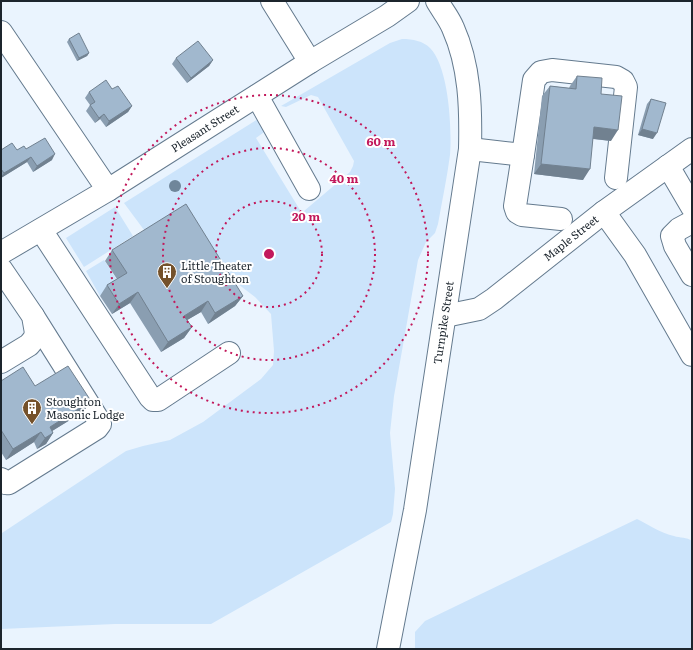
<svg xmlns="http://www.w3.org/2000/svg" width="693" height="650" font-family="Literata,serif">
  <style>
    .green { fill: #cce4fb }
    .lines { fill: none; stroke-linecap: round; stroke-linejoin: round }
    .minor-casing { stroke: #647a8e; stroke-width: 24 }
    .major-casing { stroke: #647a8e; stroke-width: 24 }
    .minor { stroke: #fff; stroke-width: 22 }
    .major { stroke: #fff; stroke-width: 22 }
    .tree { fill: #6f869a }
    .wall { fill: #8a9eb1 }
    .shaded-wall { fill: #718190 }
    .building { fill: #a1b8ce; stroke: #718190 }
    .ring { fill: none; stroke: #c2185b; stroke-width: 2; stroke-dasharray: 2 4 }
    .labels { text-anchor: middle; stroke-width: 4; stroke-linejoin: round; paint-order: stroke }
    .street-label { font-size: 11px; fill: #1c252d; stroke: #fff }
    .poi-label { font-size: 11px; fill: #1c252d; stroke: #fff; text-anchor: start }
    .centre { fill: #c2185b; stroke: #fff; stroke-width: 2 }
    .ring-label { font-size: 12px; text-anchor: middle; font-weight: bold; fill: #c2185b; stroke: #fff; stroke-width: 4; stroke-linejoin: round; paint-order: stroke }
  </style>
  <rect width="100%" height="100%" fill="#eaf4fe"/>
  <path class="green" d="M402,39C413,39 423,41 430,48C449,67 452,129 450,155C447,178 442,201 438,224L435,233L426,242L418,260L394,396L390,433L395,489L393,514L391,522L211,624H115L1,629V532L2,533L126,451L143,446L170,440L203,422L261,379L273,365L274,351L271,314L255,297L217,268L147,234L124,203L261,117L267,130L256,138L300,210L304,211L350,172L353,166L354,161L318,97L311,95L286,107L281,106L390,43Z
    M115,207L133,236L84,267L66,238Z
    M104,260L119,283L100,296L86,271Z
    M637,519C649,525 661,533 674,536C680,538 687,537 692,541V649H415V632L425,621Z"/>
  <g class="lines">
    <g class="minor-casing">
      <g id="minor">
        <path d="M272,1L310,62"/>
        <path d="M1,32L108,190"/>
        <path d="M257,96L309,189"/>
        <path d="M470,149L523,155L534,80L541,72L552,70L616,77L623,81L626,87L616,178"/>
        <path d="M523,155L515,206L517,212L522,215L561,219"/>
        <path d="M668,166L692,207"/>
        <path d="M604,212L635,255L692,355"/>
        <path d="M692,222L679,229L672,236L675,246L692,275"/>
        <path d="M41,230L150,397L153,400H158L229,353"/>
        <path d="M1,269L33,316L36,333L34,339L29,345L1,362"/>
        <path id="s1" d="M445,316L479,309L494,299L604,212L692,149"/>
        <path d="M1,479C3,482 5,484 9,483L97,428L100,424L99,421L33,316"/>
        <path id="s2" d="M388,649L415,510L470,149C471,108 470,66 453,28C449,18 442,10 437,1"/>
      </g>
    </g>
    <g class="major-casing">
      <g id="major">
        <path id="s3" d="M1,253L108,190L310,62L387,16L408,1"/>
      </g>
    </g>
    <use href="#minor" class="minor"/>
    <use href="#major" class="major"/>
  </g>
  <circle class="tree" cx="175" cy="186" r="6"/>
  <path class="wall" d="M69,39L89,53L87,56L77,61L67,42Z
    M176,58L213,60L209,66L187,83L172,64Z
    M577,76L601,94L611,141L593,139L583,180L534,174L542,96L550,86L569,88L570,86Z
    M89,92L132,106L128,112L106,127L100,119L95,123L86,111L90,105L85,98Z
    M651,99L653,139L638,135L647,104Z
    M26,149L52,160L33,172L27,162L1,178V150H17Z
    M112,250L243,296L235,306L208,324L201,312L187,320L192,327L184,338L161,352L130,303L112,314L100,296L107,285L117,279L105,261Z
    M1,381L35,386L91,401L83,412L52,431L53,433L46,444L37,449L34,442L6,460L1,452Z"/>
  <path class="shaded-wall" d="M89,53L87,56L77,61L79,58Z
    M213,60L209,66L187,83L191,78Z
    M132,106L128,112L106,127L109,121Z
    M104,114L100,119L95,123L99,118Z
    M594,127L618,130L611,141L587,138Z
    M642,129L657,133L653,139L638,135Z
    M55,154L52,160L33,172L37,166Z
    M31,157L27,162L1,178V177L4,173Z
    M541,164L590,169L583,180L534,174Z
    M138,292L130,303L112,314L119,304Z
    M243,296L235,306L208,324L215,313Z
    M208,301L201,312L177,326L184,316Z
    M192,327L184,338L161,352L168,342Z
    M91,401L83,412L44,436L50,427Z
    M41,432L34,442L6,460L13,449Z
    M53,433L46,444L37,449L45,438Z"/>
  <path class="building" d="M79,33L89,53L79,58L69,39Z
    M198,41L213,60L191,78L176,58Z
    M577,76L602,78L601,94L622,96L618,130L594,127L590,169L541,164L550,86L576,89Z
    M106,80L112,89L118,86L132,106L109,121L104,114L99,118L90,105L95,102L89,92Z
    M651,99L666,103L657,133L642,129Z
    M45,138L55,154L37,166L31,157L4,173L1,169V150L12,143L17,150L24,146L26,149Z
    M186,204L243,296L215,313L208,301L184,316L192,327L168,342L138,292L119,304L107,285L127,273L112,250Z
    M68,366L91,401L50,427L53,433L45,438L41,432L13,449L1,430V381L23,367L35,386Z"/>
  <g class="ring">
    <circle cx="269" cy="254" r="53"/>
    <circle cx="269" cy="254" r="106"/>
    <circle cx="269" cy="254" r="159"/>
  </g>
  <defs>
    <g id="building-pin" transform="scale(1)"><path d="M0 17L-7.5 6A9.5 9.5 0 1 1 7.5 6Z" fill="#74512a" stroke="#fff"/><path d="M-4-6H4V6H1V3H-1V6H-4ZM-2.5-4.3h1.7v1.8h-1.7ZM.8-4.3h1.7v1.8H.8ZM-2.5-1h1.7V.8h-1.7ZM.8-1h1.7V.8H.8Z" fill="#fff"/></g>
  </defs>
  <g fill-rule="evenodd">
    <use href="#building-pin" x="167" y="272"/>
    <use href="#building-pin" x="32" y="408"/>
  </g>
  <g class="labels">
    <g class="street-label">
      <text dy="4" stroke="none"><textPath href="#s3" startOffset="239">Pleasant Street</textPath></text>
      <text dy="4" stroke="none"><textPath href="#s1" startOffset="151">Maple Street</textPath></text>
      <text dy="4" stroke="none"><textPath href="#s2" startOffset="331">Turnpike Street</textPath></text>
    </g>
    <g class="poi-label">
      <text x="181" y="270">Little Theater<tspan x="181" dy="13">of Stoughton</tspan></text>
      <text x="46" y="406">Stoughton<tspan x="46" dy="13">Masonic Lodge</tspan></text>
    </g>
  </g>
  <circle cx="269" cy="254" r="6" class="centre"/>
  <g class="ring-label">
    <text x="381" y="146">60 m</text>
    <text x="344" y="183">40 m</text>
    <text x="306" y="221">20 m</text>
  </g>
  <rect width="693" height="650" fill="none" stroke="#1c252d" stroke-width="4"/>
</svg>
